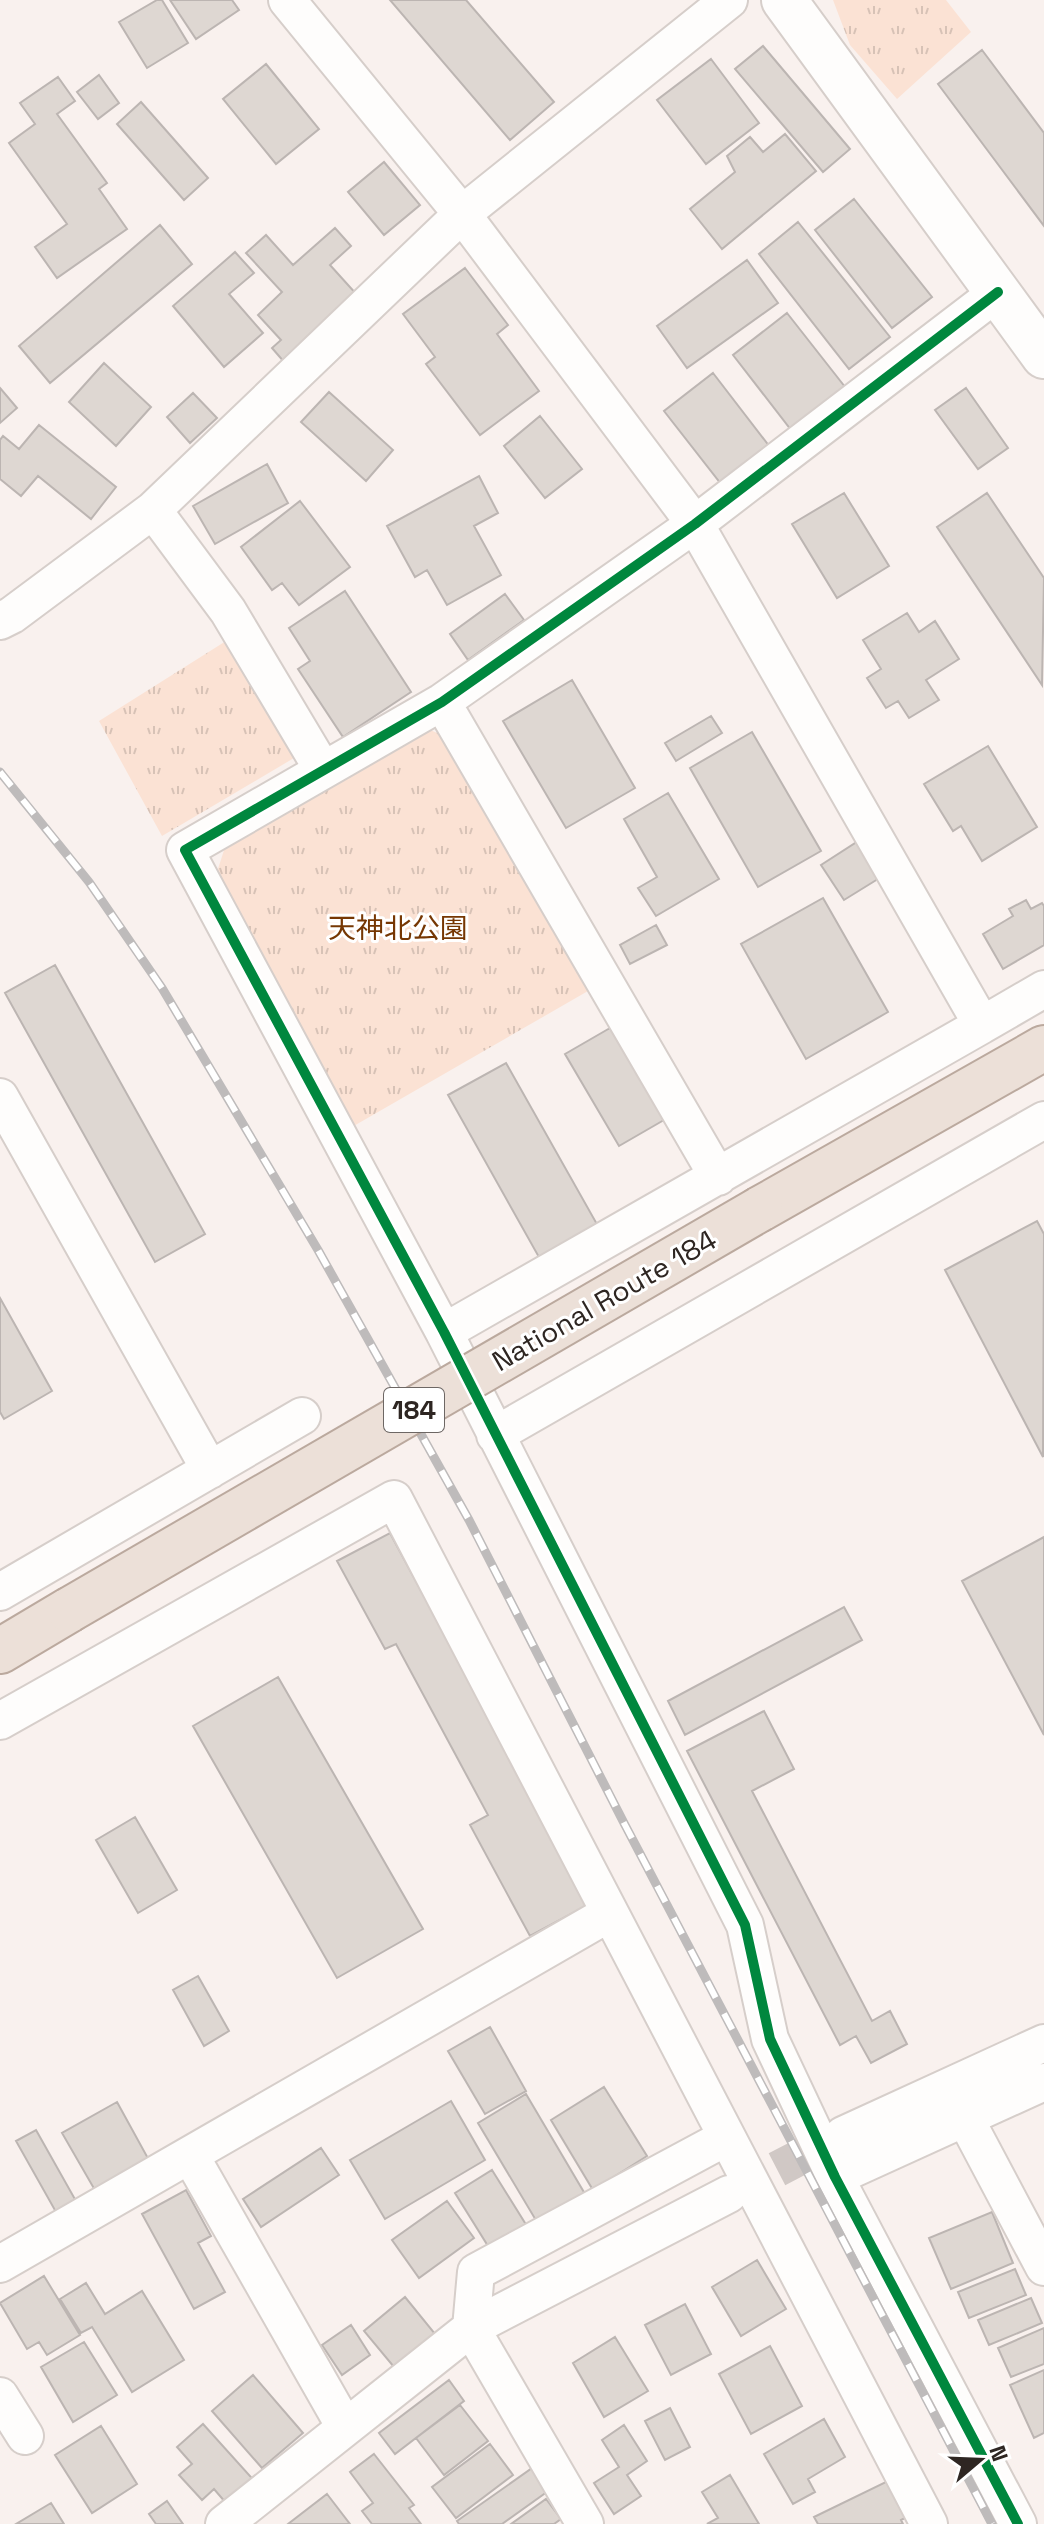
<svg xmlns="http://www.w3.org/2000/svg" width="1044" height="2524" font-family="'Space Grotesk','Noto Sans JP',sans-serif">
  <style>
    .grass { fill: url(#grass-tufts) }
    .building { fill: #ded7d2; stroke: #bcb5b2; stroke-width: 2 }
    .lines { fill: none; stroke-linecap: round; stroke-linejoin: round }
    .minor-tunnel { stroke: #d0c8c5; stroke-width: 36; stroke-dasharray: 36 18; stroke-linecap: butt }
    .minor-casing { stroke: #d6ceca; stroke-width: 40 }
    .tertiary-casing { stroke: #d6ceca; stroke-width: 48 }
    .trunk-casing { stroke: #bba99e; stroke-width: 48 }
    .minor { stroke: #fefdfc; stroke-width: 36 }
    .tertiary { stroke: #fefdfc; stroke-width: 44 }
    .trunk { stroke: #ece0d8; stroke-width: 44 }
    .rail-casing { stroke: #bebbbb; stroke-width: 9 }
    .rail { stroke: #fff; stroke-width: 6; stroke-dasharray: 18; stroke-linecap: butt }
    .trunk-bridge-casing { stroke: #bba99e; stroke-width: 48; stroke-linecap: butt }
    .trunk-bridge { stroke: #ece0d8; stroke-width: 44 }
    .cycleway-casing { stroke: #fff; stroke-width: 15 }
    .cycleway { stroke: #00873e; stroke-width: 10 }
    .labels { text-anchor: middle; stroke-width: 6; stroke-linejoin: round; paint-order: stroke }
    .shield { fill: #fff; stroke: #6d6764; stroke-width: 2 }
    .shield-label { font-size: 26px; font-weight: bold; fill: #2e2622 }
    .park-label { font-size: 28px; fill: #763703; stroke: #fff }
    .street-label { font-size: 28px; fill: #2e2622; stroke: #fff }
  </style>
  <defs>
    <pattern id="grass-tufts" width="24" height="20" patternUnits="userSpaceOnUse" patternTransform="scale(2)"><rect width="24" height="20" fill="#fbe2d4"/><path d="M3 7l-1-3M5 7V3M7 7l1-3M15 17l-1-3M17 17v-4M19 17l1-3" fill="none" stroke="#d7c2b6"/></pattern>
  </defs>
  <rect width="100%" height="100%" fill="#f9f1ee"/>
  <path class="grass" d="M833,0H946L971,32L897,99L850,45Z
    M226,641L294,758L162,836L99,721Z
    M430,730L447,737L588,991L352,1127L216,875L227,841Z"/>
  <path class="building" d="M157,0H162L188,43L147,68L119,22Z
    M170,0H232L239,10L196,39Z
    M390,0H466L554,102L510,140Z
    M763,46L850,149L823,172L735,69Z
    M982,50L1044,133V226L938,84Z
    M711,59L759,123L706,164L657,100Z
    M266,64L319,129L276,164L223,99Z
    M99,75L119,103L98,119L77,92Z
    M58,77L75,101L57,114L107,183L99,189L127,229L57,278L35,247L67,224L9,143L35,124L20,103Z
    M141,102L208,178L184,200L117,124Z
    M785,134L816,171L722,249L690,209L735,172L727,156L750,137L763,152Z
    M384,162L420,205L384,235L348,192Z
    M854,199L932,297L892,328L815,230Z
    M798,222L890,337L849,369L759,254Z
    M160,225L192,264L50,383L19,346Z
    M335,228L351,246L330,265L358,296L285,363L272,348L281,340L258,315L282,292L246,253L266,235L293,265Z
    M235,252L254,273L229,294L263,333L224,367L173,306Z
    M747,260L778,303L687,368L657,326Z
    M465,268L508,325L497,334L539,391L480,435L426,364L435,357L403,314Z
    M787,313L849,392L795,435L733,355Z
    M104,363L151,407L116,446L69,402Z
    M713,373L773,451L725,489L664,411Z
    M0,388L17,408L0,423Z
    M966,388L1008,448L978,469L935,410Z
    M329,392L393,450L366,481L301,422Z
    M193,393L217,418L190,443L167,417Z
    M540,416L582,469L545,498L504,446Z
    M39,425L116,487L91,519L38,476L21,496L0,479V440L3,436L19,449Z
    M267,464L288,503L215,544L193,506Z
    M479,476L498,513L474,526L501,575L447,605L427,570L415,577L387,526Z
    M844,493L889,566L837,598L792,524Z
    M987,493L1044,578L1042,685L937,527Z
    M300,501L350,567L299,605L282,583L272,590L241,547Z
    M345,591L411,692L343,737L298,669L310,661L289,628Z
    M505,594L524,620L468,660L450,634Z
    M907,613L919,632L935,621L959,659L926,680L939,700L909,718L898,701L886,708L867,678L881,669L863,640Z
    M572,680L635,788L566,828L503,721Z
    M711,716L722,733L676,761L665,743Z
    M752,732L821,851L758,887L690,768Z
    M988,746L1037,827L982,861L961,826L953,831L924,784Z
    M668,793L719,879L656,916L638,888L657,877L624,819Z
    M863,838L886,874L844,900L821,865Z
    M823,898L888,1012L806,1059L741,944Z
    M1026,900L1031,909L1042,903L1044,906V945L1003,969L983,934L1013,916L1009,909Z
    M656,925L667,945L630,964L620,945Z
    M55,965L205,1234L155,1262L5,993Z
    M610,1028L664,1120L619,1146L565,1054Z
    M506,1063L598,1226L540,1259L448,1095Z
    M1037,1221L1044,1234L1043,1457L945,1270Z
    M0,1298L52,1391L4,1419L0,1412Z
    M390,1533L590,1904L530,1936L470,1825L488,1815L396,1644L385,1649L337,1561Z
    M1044,1537V1735L962,1581Z
    M844,1607L862,1640L685,1735L668,1701Z
    M278,1677L423,1929L337,1978L193,1726Z
    M764,1711L794,1769L752,1791L872,2021L890,2011L907,2044L871,2063L856,2036L840,2045L687,1751Z
    M135,1817L177,1890L138,1913L96,1840Z
    M198,1976L229,2031L204,2046L173,1990Z
    M490,2027L526,2091L485,2114L448,2051Z
    M604,2087L647,2156L593,2190L551,2120Z
    M526,2094L585,2194L537,2222L478,2123Z
    M451,2101L485,2160L385,2219L350,2160Z
    M117,2102L150,2162L96,2192L62,2133Z
    M36,2130L76,2201L56,2212L16,2141Z
    M321,2148L339,2175L261,2227L243,2199Z
    M492,2170L530,2231L493,2254L455,2193Z
    M186,2190L211,2236L198,2243L225,2292L194,2309L142,2214Z
    M447,2201L474,2238L419,2278L392,2240Z
    M992,2212L1013,2263L951,2289L929,2238Z
    M757,2260L786,2309L741,2336L712,2287Z
    M1015,2269L1026,2295L969,2318L958,2292Z
    M44,2276L80,2335L47,2355L39,2342L27,2349L0,2303Z
    M86,2283L105,2314L142,2291L184,2360L132,2392L92,2327L81,2333L60,2299Z
    M405,2297L440,2340L399,2373L364,2331Z
    M1031,2298L1042,2323L989,2345L978,2320Z
    M685,2304L711,2354L671,2375L645,2325Z
    M351,2325L370,2355L342,2375L322,2345Z
    M1044,2328V2364L1011,2377L998,2348Z
    M615,2337L648,2391L604,2417L573,2363Z
    M84,2342L117,2395L73,2422L41,2367Z
    M770,2346L802,2406L751,2434L719,2374Z
    M1044,2370V2433L1034,2438L1010,2385Z
    M253,2375L303,2433L262,2468L212,2411Z
    M449,2380L464,2401L395,2454L379,2433Z
    M460,2405L488,2441L444,2475L416,2438Z
    M670,2408L690,2447L665,2460L645,2421Z
    M824,2419L845,2457L808,2479L815,2492L793,2504L764,2454Z
    M203,2424L259,2486L232,2510L214,2489L202,2500L179,2475L192,2464L177,2447Z
    M624,2425L647,2461L627,2475L641,2496L614,2514L594,2483L619,2467L602,2440Z
    M101,2426L137,2484L92,2513L55,2455Z
    M490,2444L513,2475L456,2518L432,2487Z
    M374,2454L414,2505L409,2508L421,2524H372L362,2511L373,2503L350,2472Z
    M535,2466L551,2489L502,2524H459L457,2521Z
    M730,2475L759,2524H707L718,2518L702,2492Z
    M894,2478L911,2515L901,2520L903,2524H818L814,2517Z
    M327,2494L350,2524H288Z
    M546,2499L561,2519L554,2524H511Z
    M167,2501L183,2524H156L149,2514Z
    M51,2503L64,2524H16Z"/>
  <g class="lines">
    <path class="minor-tunnel" d="M729,2194L843,2135"/>
    <g class="minor-casing">
      <path id="minor" d="M287,0L462,214L695,524L982,1025L444,1332
        M998,292L695,524L442,702L185,850L444,1332L745,1925L770,2039L835,2177L1018,2524
        M153,510L228,611L323,770
        M0,621L12,615L153,510L462,214L729,0
        M442,702L718,1177
        M982,1025L1044,989
        M0,1097L210,1470
        M495,1435L1044,1120
        M0,1592L302,1416
        M0,1721L394,1499L929,2524
        M965,2118L1044,2267
        M843,2135L1044,2043
        M190,2155L345,2427
        M835,2177L1044,2082
        M0,2264L610,1913
        M0,2396L25,2436
        M224,2524L471,2328L729,2194
        M585,2524L471,2328L476,2272L727,2137"/>
    </g>
    <g class="tertiary-casing">
      <path id="tertiary" d="M784,0L1044,356"/>
    </g>
    <g class="trunk-casing">
      <path id="trunk" d="M760,1209L1044,1048
        M0,1651L69,1610"/>
    </g>
    <use href="#minor" class="minor"/>
    <use href="#tertiary" class="tertiary"/>
    <use href="#trunk" class="trunk"/>
    <g class="rail-casing">
      <path id="rail" d="M0,772L89,882L162,988L318,1250L469,1520L625,1825L992,2524"/>
    </g>
    <use href="#rail" class="rail"/>
    <g class="trunk-bridge-casing">
      <path id="trunk-bridge" d="M69,1610L760,1209"/>
    </g>
    <use href="#trunk-bridge" class="trunk-bridge"/>
    <g class="cycleway-casing">
      <path id="cycleway" d="M998,292L695,524L442,702L185,850L444,1332L745,1925L770,2039L835,2177L1018,2524"/>
    </g>
    <use href="#cycleway" class="cycleway"/>
  </g>
  <g class="labels">
    <rect class="shield" x="384" y="1388" width="60" height="44" rx="6"/>
    <g class="shield-label">
      <text x="414" y="1419">184</text>
    </g>
    <g class="park-label">
      <text x="398" y="938">天神北公園</text>
    </g>
    <g class="street-label">
      <text transform="translate(604 1300) rotate(-30)" y="10">National Route 184</text>
    </g>
  </g>
  <g transform="translate(980 2460) rotate(71)" stroke="#ffffff" stroke-width="6" paint-order="stroke">
  <path d="M0-6L14 30L0 20L-14 30Z" fill="#2e2622"/>
  <text y="-12" font-size="22" font-weight="bold" text-anchor="middle" fill="#2e2622">N</text>
  </g>
</svg>
